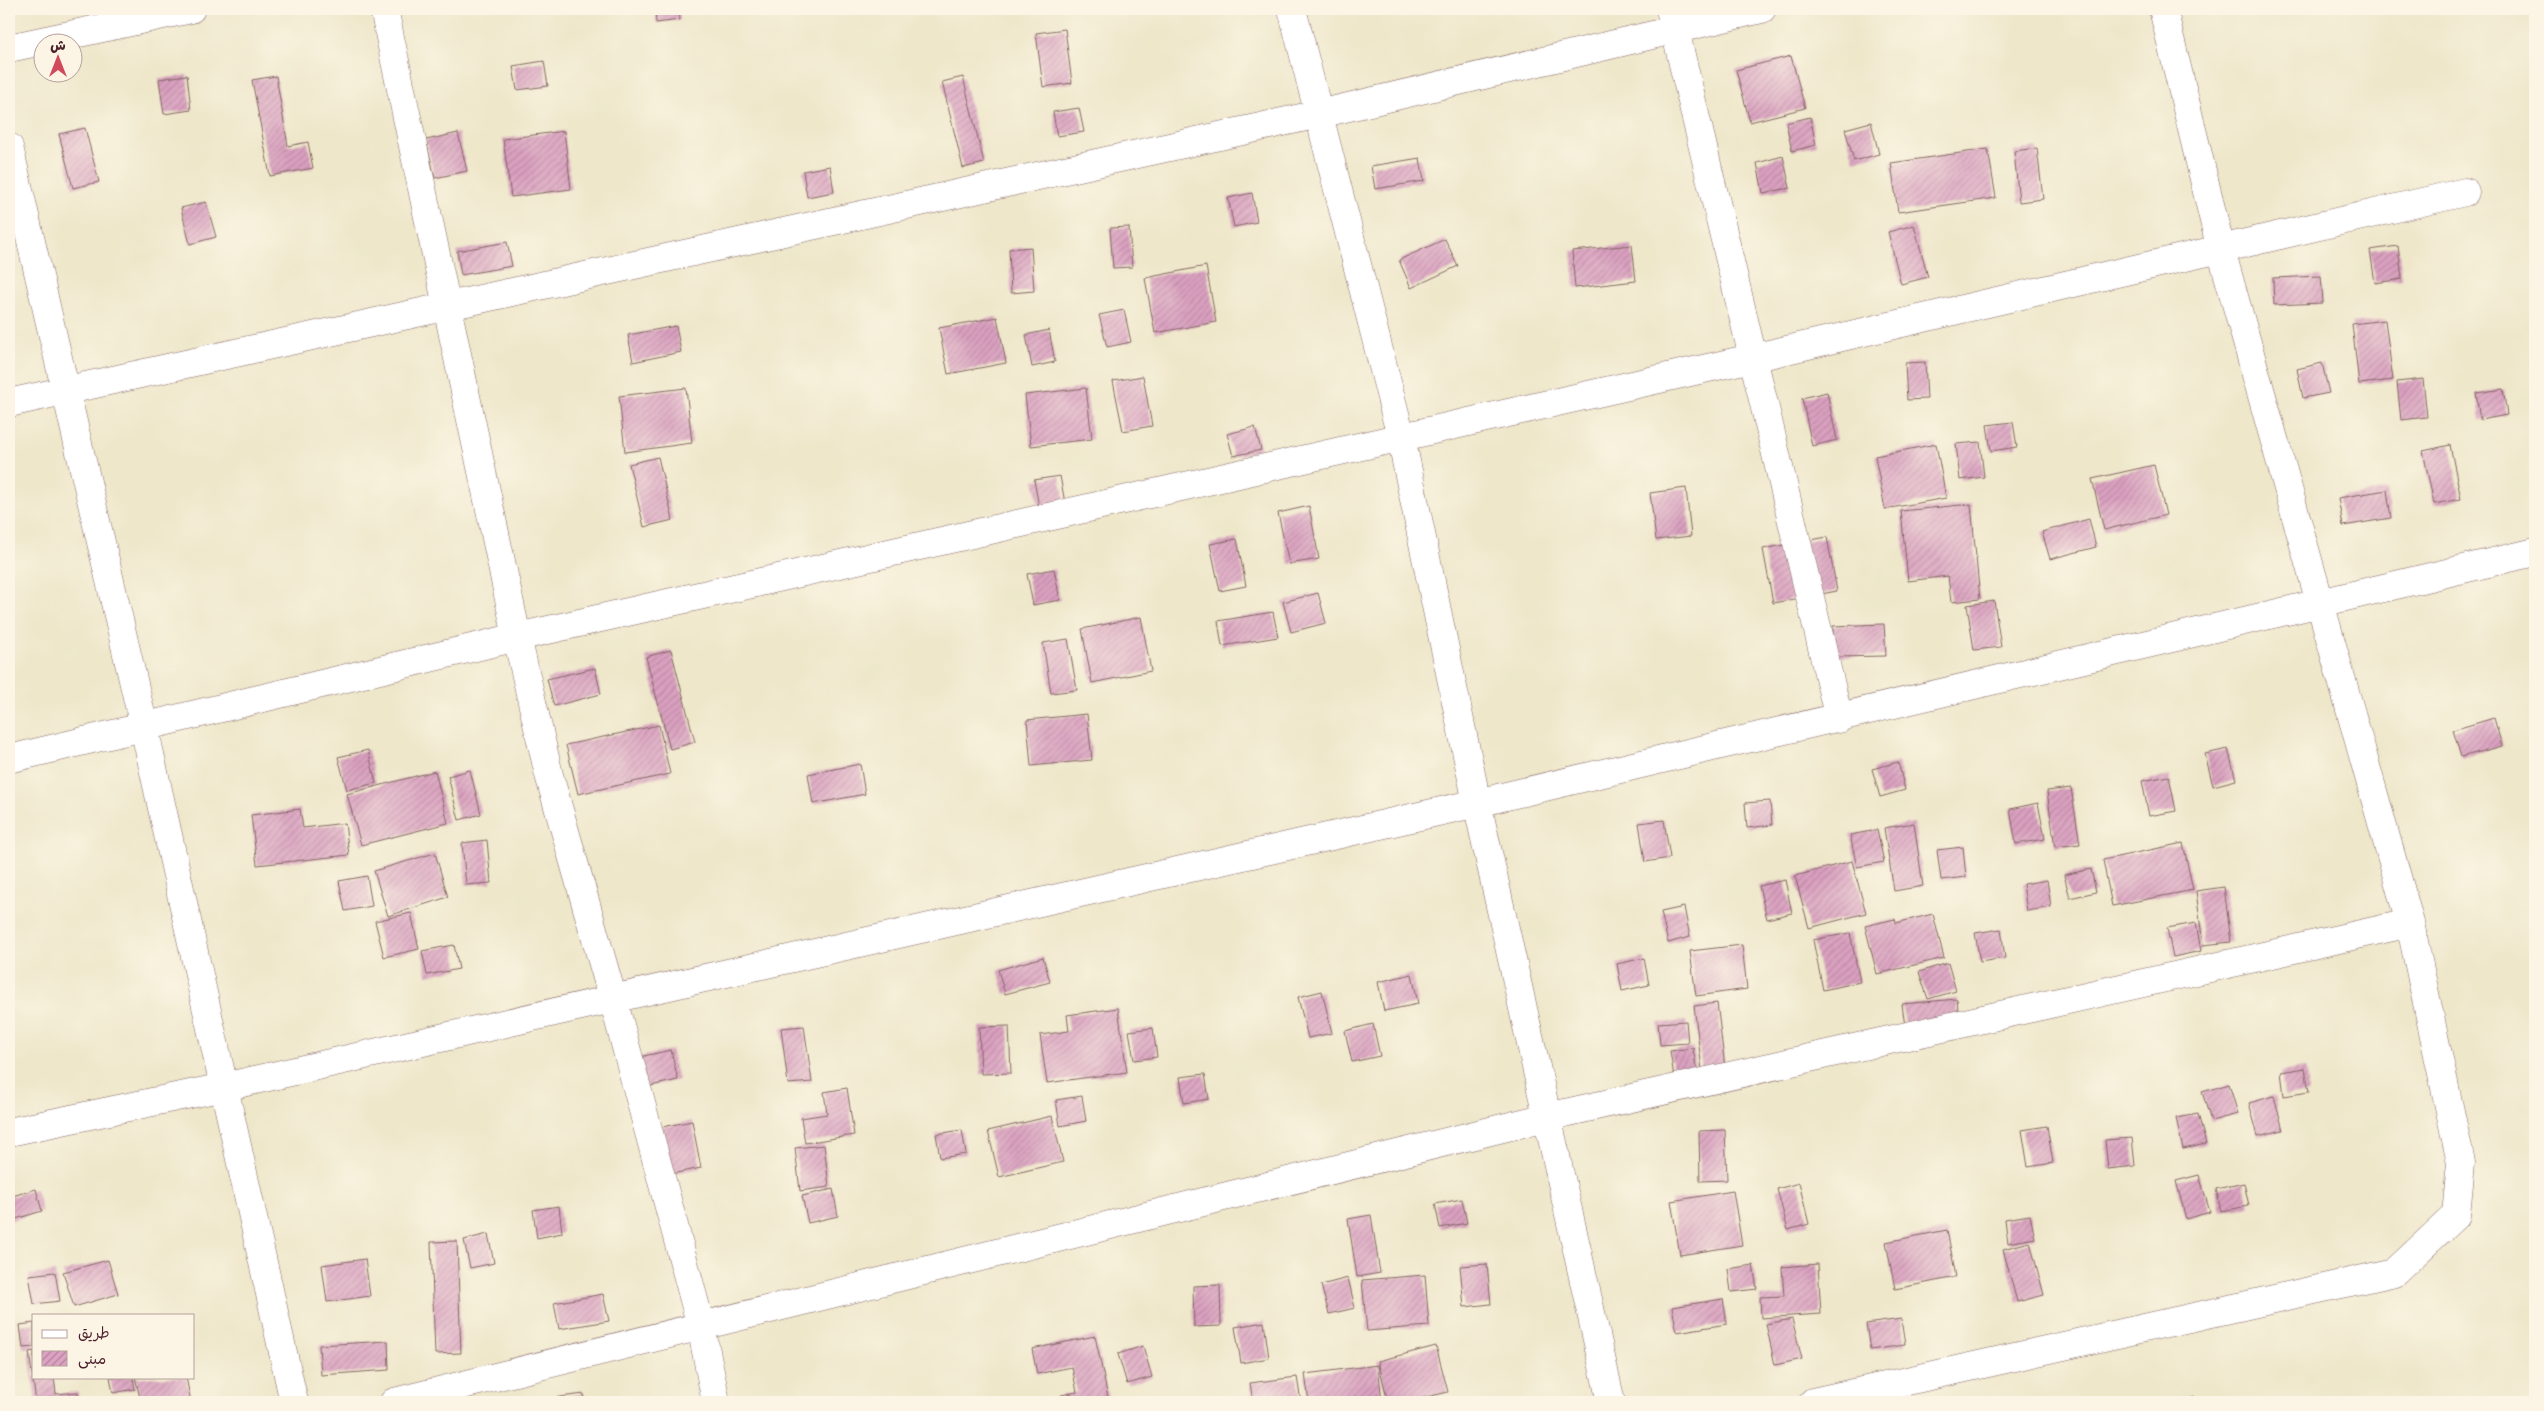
<svg xmlns="http://www.w3.org/2000/svg" width="2544" height="1411" font-family="Dekko,'Playpen Sans Arabic',sans-serif">
  <style>
    .building { fill: url(#building-hatch) }
    .lines { fill: none; stroke-linecap: round; stroke-linejoin: round }
    .street-casing { stroke: #836563; stroke-width: 29 }
    .street { stroke: #fff; stroke-width: 28 }
  </style>
  <defs>
    <pattern id="building-hatch" width="6" height="6" patternUnits="userSpaceOnUse" patternTransform="scale(1.25)"><rect width="6" height="6" fill="#dba2c1"/><path d="M-1 1l2-2M0 6l6-6M5 7l2-2" fill="none" stroke="#b4839d"/></pattern>
  </defs>
  <rect width="100%" height="100%" fill="#fcf5e5"/>
  <filter id="ink" filterUnits="userSpaceOnUse"><feTurbulence type="fractalNoise" baseFrequency=".02" numOctaves="2"/><feDisplacementMap in="SourceGraphic" scale="10" xChannelSelector="R" yChannelSelector="G"/><feConvolveMatrix kernelMatrix="1 2 1 2 8 2 1 2 1" color-interpolation-filters="sRGB"/></filter>
  <filter id="wash" filterUnits="userSpaceOnUse"><feTurbulence type="fractalNoise" baseFrequency=".0096" numOctaves="4" result="noise"/><feDisplacementMap in="SourceGraphic" scale="20" xChannelSelector="R" yChannelSelector="G"/><feGaussianBlur stdDeviation="1.12" result="paint"/><feColorMatrix in="noise" values="0 0 0 0 0 0 0 0 0 0 0 0 0 0 0 0 0 1.4 0 .05"/><feComposite in="paint" operator="in"/></filter>
  <g filter="url(#wash)">
    <rect width="100%" height="100%" fill="#eee7ca"/>
    <g id="blocks">
      <path class="building" d="M655,9H679L680,20L656,23Z
        M1065,29L1072,83L1043,87L1036,33Z
        M1791,56L1805,108L1750,122L1736,70Z
        M544,61L548,86L517,90L513,66Z
        M187,75L191,110L164,114L159,79Z
        M276,76L288,146L308,142L313,168L270,176L252,80Z
        M963,77L984,163L963,168L942,82Z
        M1079,108L1084,132L1057,136L1053,112Z
        M1810,117L1816,145L1792,151L1786,123Z
        M1871,122L1879,154L1854,161L1845,129Z
        M85,128L99,182L73,188L59,134Z
        M564,131L571,189L511,197L503,139Z
        M458,133L467,171L435,178L426,140Z
        M2037,148L2043,199L2019,202L2014,151Z
        M1988,149L1996,198L1898,212L1891,163Z
        M1783,156L1790,188L1763,193L1757,163Z
        M1420,158L1424,181L1375,189L1371,166Z
        M830,166L834,192L807,197L803,171Z
        M1252,193L1257,222L1234,227L1228,198Z
        M206,202L216,237L190,244L181,208Z
        M1914,225L1928,277L1901,284L1888,232Z
        M1129,227L1132,267L1113,268L1110,228Z
        M1445,239L1458,266L1411,288L1399,260Z
        M507,242L512,266L461,275L457,251Z
        M1632,245L1636,281L1575,288L1572,251Z
        M2398,246L2402,279L2375,283L2370,250Z
        M1031,247L1034,291L1011,293L1009,249Z
        M1206,266L1216,322L1155,333L1145,278Z
        M2321,276L2323,303L2274,305L2273,278Z
        M1124,310L1131,342L1107,347L1099,315Z
        M997,317L1006,363L948,374L939,328Z
        M2385,320L2393,380L2359,384L2352,324Z
        M676,326L681,352L633,362L628,335Z
        M1049,330L1055,362L1032,367L1026,335Z
        M1925,362L1927,399L1907,400L1905,363Z
        M2322,363L2329,393L2303,398L2297,369Z
        M1143,376L1152,426L1123,431L1113,381Z
        M2423,379L2427,417L2401,420L2397,382Z
        M686,388L692,443L625,452L619,396Z
        M1086,388L1092,439L1031,446L1025,395Z
        M2503,389L2507,415L2480,420L2476,393Z
        M1827,392L1837,440L1812,446L1802,398Z
        M2013,422L2017,447L1991,451L1987,425Z
        M1255,427L1261,450L1233,456L1227,434Z
        M1980,442L1984,477L1960,480L1956,444Z
        M1936,444L1946,498L1885,509L1875,456Z
        M2450,445L2461,499L2434,504L2423,451Z
        M658,457L673,520L644,527L629,464Z
        M2154,465L2166,515L2104,530L2092,479Z
        M1060,476L1065,503L1039,507L1034,480Z
        M1686,488L1691,536L1656,540L1650,493Z
        M2387,490L2391,518L2343,526L2338,498Z
        M1971,504L1980,599L1951,602L1948,576L1908,581L1901,511Z
        M1309,506L1319,559L1289,564L1278,513Z
        M2089,519L2096,547L2050,559L2042,532Z
        M1827,537L1837,591L1773,603L1763,549Z
        M1237,539L1246,586L1220,591L1210,544Z
        M1054,569L1060,600L1033,605L1027,574Z
        M1318,593L1326,623L1291,632L1283,602Z
        M1994,601L2001,647L1974,650L1967,605Z
        M1273,612L1278,637L1222,646L1218,621Z
        M1141,617L1151,671L1092,683L1082,629Z
        M1884,624L1886,656L1834,657L1833,626Z
        M1068,639L1077,690L1051,693L1043,643Z
        M671,650L695,742L670,749L646,657Z
        M595,668L601,694L554,706L547,679Z
        M1087,714L1092,760L1031,766L1027,720Z
        M2494,718L2502,746L2461,757L2453,730Z
        M659,725L670,774L578,794L566,745Z
        M2228,749L2236,780L2213,786L2205,754Z
        M368,750L376,783L347,790L338,757Z
        M1898,762L1905,790L1880,797L1872,769Z
        M860,764L865,794L813,804L808,774Z
        M470,770L481,814L459,820L448,776Z
        M435,771L448,823L361,845L347,794Z
        M2169,776L2176,811L2149,816L2142,781Z
        M2071,788L2080,844L2055,847L2047,791Z
        M1770,801L1772,825L1747,828L1745,803Z
        M2038,803L2045,839L2016,844L2010,809Z
        M300,809L303,828L345,823L349,855L257,865L251,815Z
        M1664,820L1670,858L1645,862L1639,823Z
        M1914,823L1923,886L1894,891L1884,828Z
        M1877,830L1884,862L1857,867L1850,835Z
        M487,840L491,883L466,885L462,843Z
        M2183,843L2193,890L2112,906L2103,860Z
        M1963,847L1966,877L1941,880L1937,850Z
        M435,853L448,897L388,916L374,871Z
        M1852,861L1866,913L1809,928L1795,876Z
        M2091,869L2096,892L2070,898L2064,875Z
        M367,876L372,906L345,911L339,881Z
        M1785,880L1792,913L1767,919L1759,886Z
        M2047,880L2051,907L2027,911L2023,884Z
        M2224,887L2231,942L2203,945L2196,891Z
        M1684,907L1690,937L1668,943L1661,912Z
        M411,913L419,949L384,957L375,921Z
        M1933,914L1944,958L1877,974L1865,926L1895,919L1896,923Z
        M2196,923L2201,951L2173,957L2167,928Z
        M2001,929L2005,958L1980,962L1975,933Z
        M1850,933L1860,982L1823,990L1813,940Z
        M454,945L459,969L427,975L422,951Z
        M1742,945L1747,989L1696,996L1690,951Z
        M1043,957L1050,982L1005,994L998,970Z
        M1644,958L1649,985L1622,991L1617,964Z
        M1948,963L1956,991L1928,999L1919,972Z
        M1412,974L1418,1004L1384,1011L1378,982Z
        M1322,991L1332,1033L1308,1038L1298,997Z
        M1957,999L1959,1022L1905,1027L1902,1004Z
        M1717,1003L1725,1067L1702,1070L1694,1006Z
        M1118,1008L1127,1072L1047,1083L1040,1035L1069,1031L1067,1015Z
        M1686,1021L1688,1043L1660,1045L1658,1023Z
        M1373,1024L1380,1056L1352,1062L1345,1031Z
        M804,1026L812,1082L788,1084L781,1028Z
        M1009,1026L1011,1073L981,1074L979,1027Z
        M1153,1028L1157,1057L1134,1060L1129,1031Z
        M1693,1048L1697,1073L1674,1077L1670,1051Z
        M671,1050L678,1080L646,1087L639,1057Z
        M2305,1068L2309,1092L2284,1096L2281,1072Z
        M1205,1074L1209,1099L1184,1103L1180,1077Z
        M2229,1084L2238,1114L2211,1121L2202,1092Z
        M847,1088L854,1135L805,1143L801,1118L827,1114L824,1092Z
        M1082,1096L1086,1121L1060,1126L1056,1100Z
        M2274,1096L2283,1130L2258,1136L2249,1103Z
        M2198,1114L2206,1144L2183,1149L2176,1118Z
        M1052,1116L1063,1162L999,1177L988,1131Z
        M692,1121L701,1168L666,1175L657,1128Z
        M2047,1126L2053,1163L2028,1167L2022,1130Z
        M962,1130L966,1154L940,1158L936,1134Z
        M1725,1130L1727,1180L1700,1181L1699,1131Z
        M2132,1138L2135,1166L2108,1169L2105,1140Z
        M824,1145L829,1187L800,1191L795,1148Z
        M2199,1175L2210,1212L2186,1219L2176,1181Z
        M1799,1183L1809,1224L1788,1230L1777,1189Z
        M2244,1183L2249,1206L2221,1211L2216,1189Z
        M36,1189L42,1211L9,1221V1197Z
        M833,1189L838,1216L808,1223L802,1196Z
        M1733,1191L1742,1245L1680,1255L1671,1201Z
        M1462,1199L1467,1223L1440,1228L1435,1204Z
        M559,1206L562,1233L537,1238L533,1210Z
        M1371,1215L1380,1273L1357,1277L1348,1219Z
        M2030,1215L2035,1238L2008,1243L2005,1219Z
        M1947,1230L1956,1277L1895,1289L1886,1242Z
        M488,1234L494,1263L470,1268L464,1240Z
        M457,1241L461,1353L435,1354L431,1242Z
        M2030,1242L2044,1295L2017,1302L2003,1249Z
        M365,1259L370,1296L327,1302L322,1265Z
        M108,1260L118,1294L74,1307L63,1272Z
        M1487,1264L1491,1304L1464,1307L1460,1266Z
        M1818,1264L1821,1314L1761,1318L1760,1297L1784,1296L1782,1267Z
        M1753,1265L1757,1289L1731,1292L1728,1269Z
        M55,1272L60,1301L34,1304L29,1275Z
        M1425,1275L1429,1326L1367,1331L1362,1280Z
        M1348,1278L1355,1308L1329,1314L1321,1285Z
        M1220,1285L1221,1326L1194,1327L1193,1286Z
        M603,1294L609,1321L559,1329L554,1303Z
        M1723,1299L1727,1324L1677,1332L1672,1307Z
        M1792,1319L1802,1359L1775,1365L1766,1324Z
        M1901,1319L1905,1345L1870,1350L1866,1324Z
        M1264,1322L1269,1358L1241,1363L1235,1327Z
        M34,1323V1347L23,1348L20,1325Z
        M1095,1336L1109,1402H1063L1061,1395L1077,1392L1072,1367L1037,1374L1032,1349Z
        M388,1341L389,1370L321,1375L319,1345Z
        M1143,1346L1152,1377L1127,1384L1118,1354Z
        M1436,1346L1448,1392L1406,1402H1388L1378,1361Z
        M34,1351V1377H54L56,1394L78,1392L79,1402H36L29,1352Z
        M1378,1365L1382,1402H1309L1305,1374Z
        M110,1377H133L135,1389L113,1393Z
        M135,1377H186L191,1402H141Z
        M1297,1377L1301,1402H1253L1250,1383Z
        M584,1394L585,1402H537V1400Z
        M2194,1397L2196,1402H2184Z"/>
    </g>
  </g>
  <g filter="url(#ink)">
    <use href="#blocks" fill-opacity="0" stroke="#836563" stroke-width="1"/>
    <g class="lines">
      <g class="street-casing">
        <path id="street" d="M384,9L517,637L549,775L613,999L701,1326L716,1402
          M1292,9L1401,437L1477,803L1611,1402
          M1670,9L1839,719
          M9,48L191,9
          M9,147L144,727L294,1402
          M9,403L1319,114L1762,9
          M9,759L517,637L1752,358L2465,192
          M9,1132L224,1087L1477,803L2535,552
          M394,1402L1547,1117L2410,923
          M1813,1402L2395,1272L2456,1215L2461,1163L2410,923L2221,250L2163,9"/>
      </g>
      <use href="#street" class="street"/>
    </g>
  </g>
  <rect width="2544" height="1411" fill="none" stroke="#fcf5e5" stroke-width="30"/>
  <rect x="32" y="1314" width="162" height="65" fill="#fcf5e5" stroke="#b59f9b"/>
  <rect x="42" y="1330" width="25" height="8" fill="#ffffff" stroke="#b59f9b"/>
  <text x="78" y="1338" font-size="15" fill="#4a1f2b">طريق</text>
  <rect x="42" y="1351" width="25" height="15" fill="url(#building-hatch)" stroke="#b59f9b"/>
  <text x="78" y="1364" font-size="15" fill="#4a1f2b">مبنى</text>
  <g transform="translate(58 58)"><circle r="24" fill="#fcf5e5" stroke="#b59f9b"/>
  <path d="M0-4L9 19L0 12L-9 19Z" fill="#d1495b"/>
  <text y="-8" font-size="14" font-weight="bold" text-anchor="middle" fill="#4a1f2b">ش</text>
  </g>
</svg>
